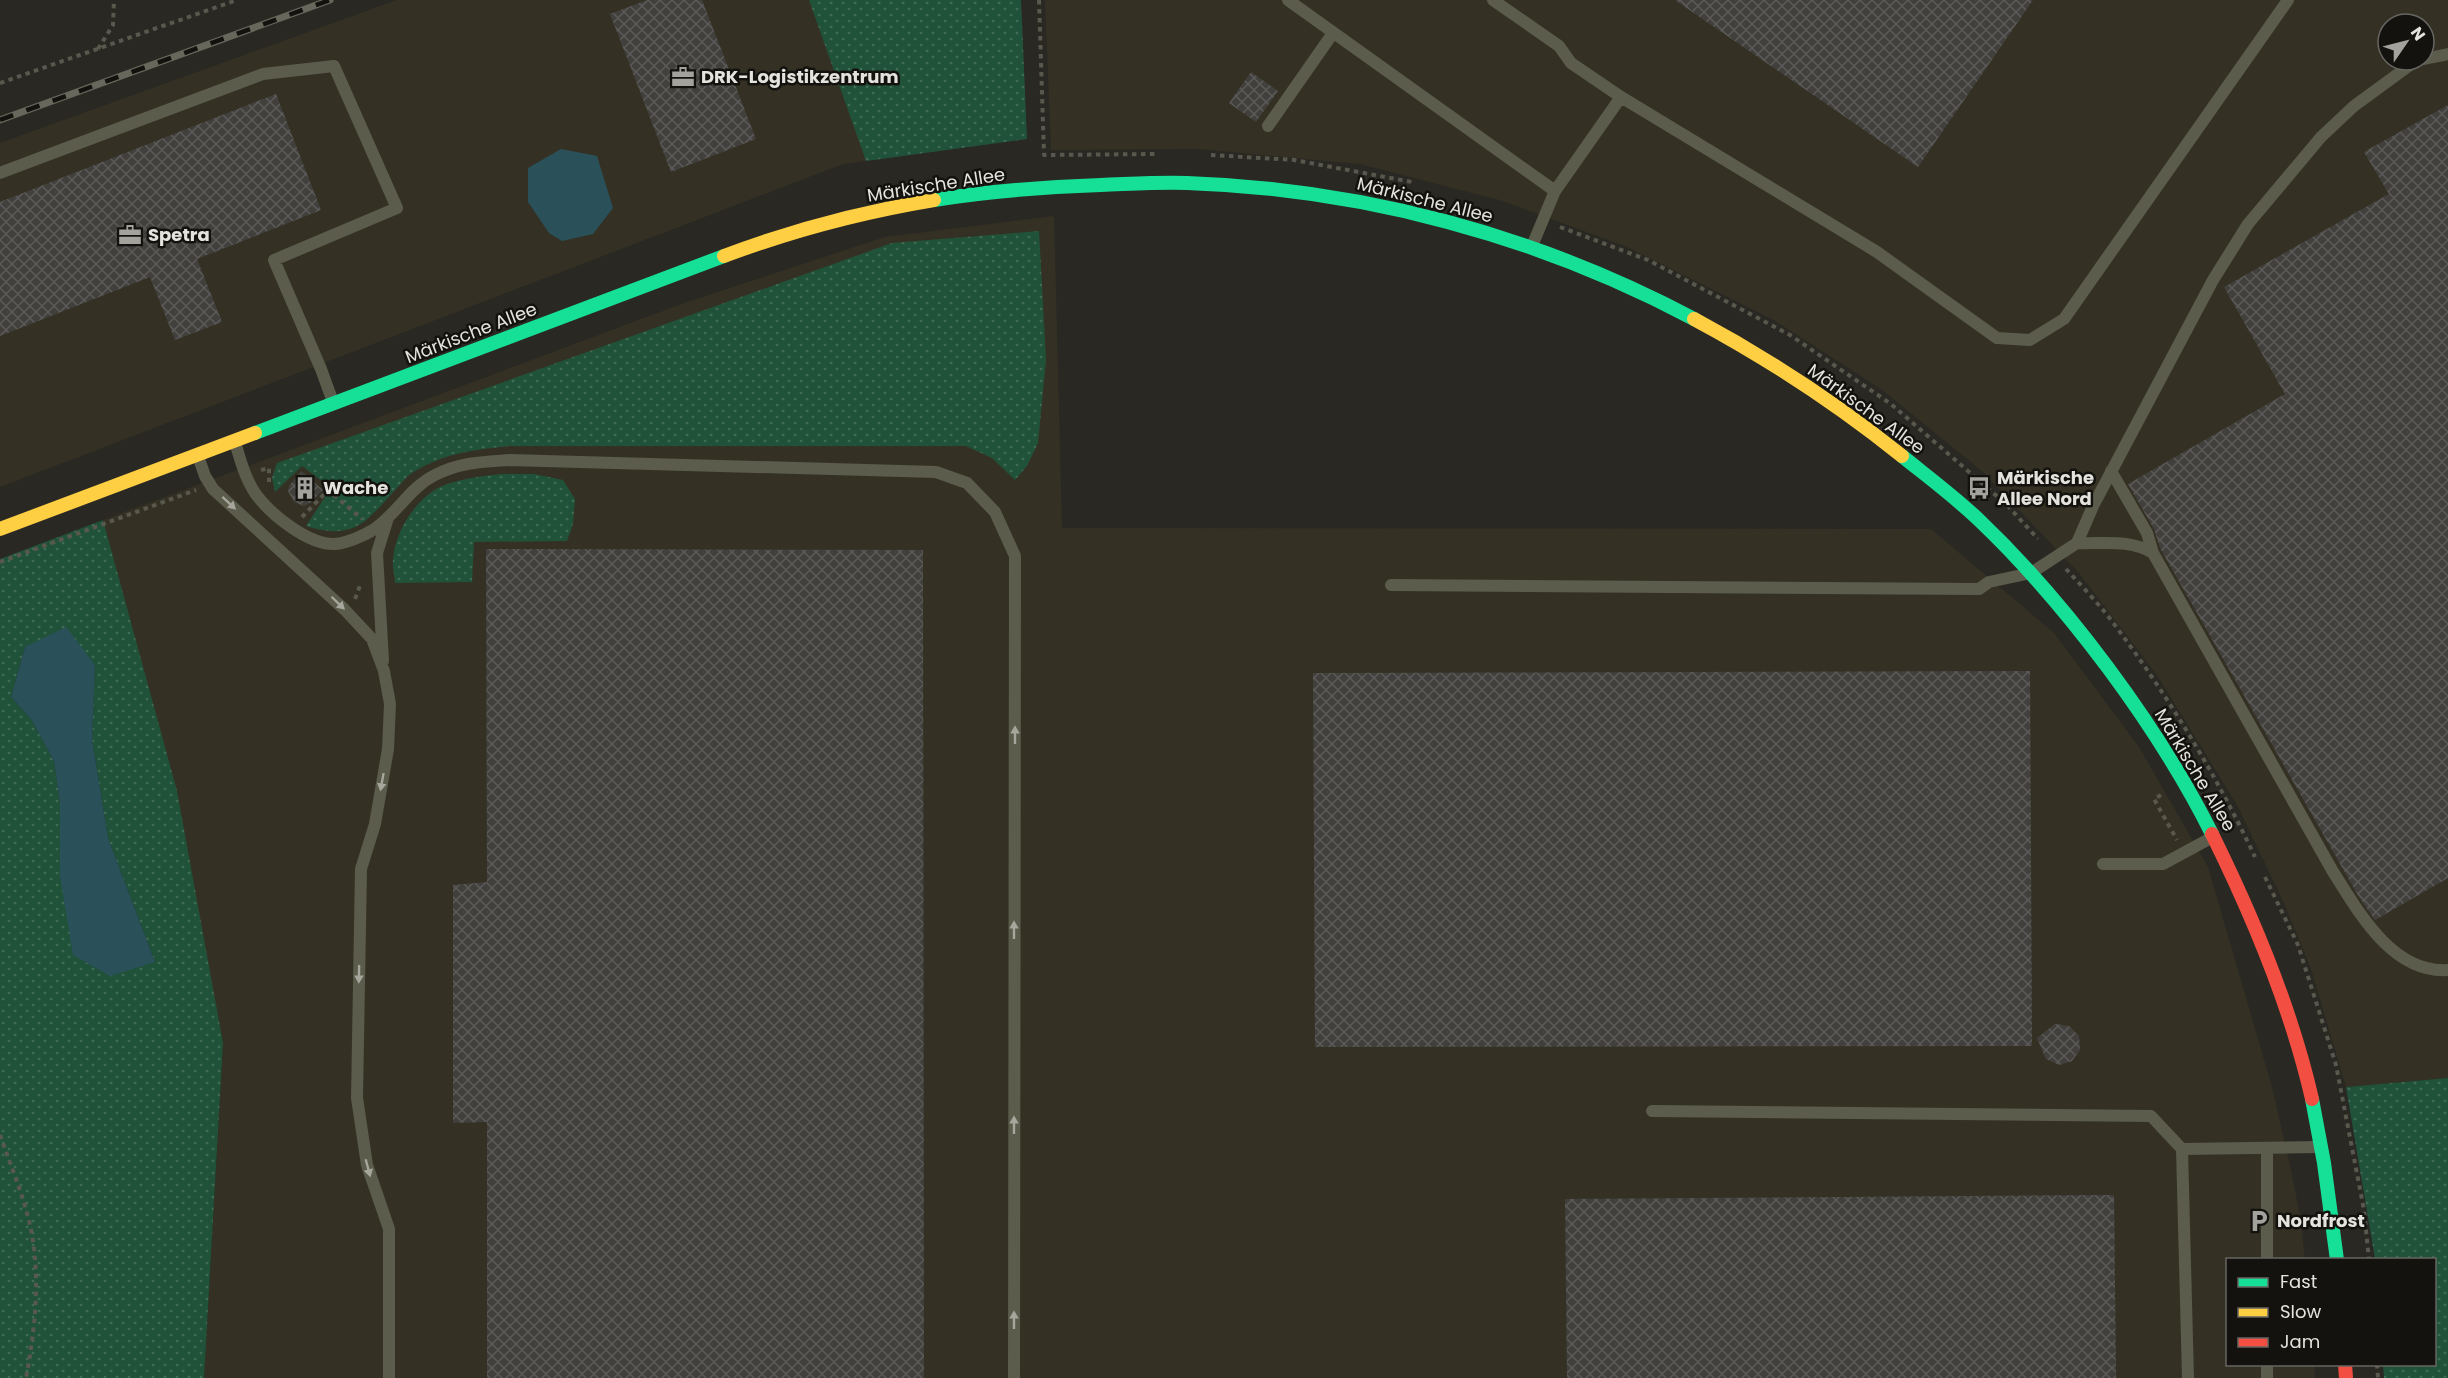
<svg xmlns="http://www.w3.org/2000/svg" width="2448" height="1378" font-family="Poppins,sans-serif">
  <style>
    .built { fill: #343124; fill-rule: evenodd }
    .grass { fill: url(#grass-dots); fill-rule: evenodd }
    .water { fill: #2a515a }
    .building { fill: url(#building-cross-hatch) }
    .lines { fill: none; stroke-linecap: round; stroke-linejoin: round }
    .path { stroke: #59584d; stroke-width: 4; stroke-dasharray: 4.5 4.5; stroke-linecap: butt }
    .lane { stroke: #5b5c4b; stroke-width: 12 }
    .fast { stroke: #16e098; stroke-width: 14 }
    .slow { stroke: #ffcf43; stroke-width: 14 }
    .jam { stroke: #f24e42; stroke-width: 14 }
    .rail-casing { stroke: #67675b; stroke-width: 7 }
    .rail { stroke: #13120e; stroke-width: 4.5; stroke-dasharray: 14; stroke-linecap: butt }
    .oneway { fill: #a6a69c }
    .labels { text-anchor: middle; stroke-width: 5; stroke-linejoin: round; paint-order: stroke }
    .poi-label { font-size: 18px; font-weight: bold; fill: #e4e3de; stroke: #13120e; text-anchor: start }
    .street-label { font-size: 18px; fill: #e4e3de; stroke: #13120e }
  </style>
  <defs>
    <pattern id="grass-dots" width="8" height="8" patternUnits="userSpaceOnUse" patternTransform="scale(1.5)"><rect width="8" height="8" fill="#205239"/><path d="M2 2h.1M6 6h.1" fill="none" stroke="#406b55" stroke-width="1.8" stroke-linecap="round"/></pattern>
    <pattern id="building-cross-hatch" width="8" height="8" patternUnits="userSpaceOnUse" patternTransform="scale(1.5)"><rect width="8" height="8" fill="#41403d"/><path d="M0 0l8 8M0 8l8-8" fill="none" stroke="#5c5b59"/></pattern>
  </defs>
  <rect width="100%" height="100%" fill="#292823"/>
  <path class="built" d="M397,0H1021L1027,139L843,164L0,487V143Z
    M1045,0H2448V1078L2346,1087L2311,969L2284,903L2237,805L2157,675L2078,572L1983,472L1881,389L1772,319L1627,247L1503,201L1360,164L1198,149L1051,150ZM2388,24H2424V60H2388Z
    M1054,216L1062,528L1931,529L2054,633L2139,747L2208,867L2272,1087L2291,1170L2301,1221L2305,1259L2228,1260V1364L2314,1365L2315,1378H204L223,1043L103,520L687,302L885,237Z"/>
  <path class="grass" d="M809,0H1021L1027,139L866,161Z
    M1039,231L1046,360L1038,443L1027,466L1015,480L992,458L966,446H509C474,450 443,453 412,473C406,477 401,484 396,489C366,522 354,541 306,526L331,488L302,466L275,492L272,478L277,463L892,243Z
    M502,474H534L563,480L575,499L573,524L567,541L474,542L472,582L395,583C395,576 392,567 393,560C395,530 418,494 447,484C465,478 484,476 502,474Z
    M103,520L177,791L223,1043L204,1378H0V559ZM25,647L95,665L92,739L108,838L155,962L60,803L54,761L31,719L11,697Z
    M2448,1078V1378H2384L2383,1365L2434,1364V1260L2375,1259L2346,1087Z"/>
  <path class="water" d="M561,149L597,156L613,208L593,234L562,241L549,233L528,202V168Z
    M66,627L95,665L92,739L108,838L155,962L110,976L73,955L60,876V803L54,761L31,719L11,697L25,647Z"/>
  <path class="building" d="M647,0H702L756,139L671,172L610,14Z
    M1675,0H2033L1918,167Z
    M1251,72L1278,91L1256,122L1229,103Z
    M276,94L321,210L197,259L222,322L175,340L150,277L0,336V202Z
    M2448,105V878L2375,920L2359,897L2160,548L2154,529L2128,484L2285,394L2224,287L2389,194L2364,152Z
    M301,471L323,490L310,503L304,506L294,502L288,491L289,486Z
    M486,549L923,550L924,1378H487V1122L453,1123V885L487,882Z
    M2030,671L2032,1046L1315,1047L1313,673Z
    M2055,1024L2069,1026L2079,1036L2080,1050L2072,1061L2059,1065L2046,1059L2037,1038Z
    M2114,1195L2116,1378H1567L1565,1199Z"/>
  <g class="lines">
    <path class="path" d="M1039,0L1044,155L1159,154
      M98,49L113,25L114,0
      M0,83L237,0
      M1211,155L1294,160L1412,182
      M1560,227L1648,260L1790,335L1891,404L2007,505L2038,539
      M261,470L269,468V482
      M302,517L328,490L362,519
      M0,562L196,490
      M2066,569C2080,584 2095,600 2108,616C2165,691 2215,772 2255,857
      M355,599L361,583
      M2161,795L2154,799L2177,840
      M2265,877L2298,945L2336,1065L2364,1210L2369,1260
      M0,1135C9,1161 20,1187 27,1213C42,1266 36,1325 26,1378
      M2377,1364L2378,1378"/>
    <path class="lane" d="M1288,0L1555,191L1532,246
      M1493,0L1559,46L1571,63L1621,97
      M2424,59L2448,54
      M1268,126L1333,33
      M0,173L263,74L334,66L397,208L274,260L321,369L333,402
      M1555,191L1621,97L1877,252L1997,338L2030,340L2064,319L2288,0
      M235,442C240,459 245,478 255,493C270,514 308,545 335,544C347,543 363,536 373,530C397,514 409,488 435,475C460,462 482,462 510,460L936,472L967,483L995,512L1015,556L1014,1378
      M198,456L205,476L213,489L345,610L372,639L384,671L390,704L388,749L375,824L361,869L357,1098L367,1165L389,1229V1378
      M2111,471L2147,533L2153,553
      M2077,543C2103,544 2130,539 2153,553L2332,870C2358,911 2392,974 2448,970
      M1391,585L1979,589L1989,582L2031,573L2077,543L2093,506L2213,280L2248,224L2321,137L2354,106L2417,60
      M383,661L377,553L388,518
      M2103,864H2163L2211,838
      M1652,1111L2151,1116L2182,1149
      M2267,1148V1260
      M2267,1364V1378
      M2188,1378L2182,1149L2320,1147"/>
    <path class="fast" d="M934,200C989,191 1045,187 1101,185C1130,184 1159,182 1187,183C1364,189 1538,236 1694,319
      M255,433L724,256
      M1902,456C1928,477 1955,497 1979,520C2066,603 2158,726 2212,834
      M2312,1099L2324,1163L2337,1260"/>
    <path class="slow" d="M724,256C793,230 862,212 934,200
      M1694,319C1767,358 1837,404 1902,456
      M0,529L255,433"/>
    <path class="jam" d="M2212,834C2254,919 2291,1007 2312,1099
      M2345,1364L2346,1378"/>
    <g class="rail-casing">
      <path id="rail" d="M0,120L330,0"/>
    </g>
    <use href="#rail" class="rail"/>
  </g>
  <defs><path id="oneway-solid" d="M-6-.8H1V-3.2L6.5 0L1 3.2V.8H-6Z" transform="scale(1.5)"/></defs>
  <g class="oneway">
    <use href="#oneway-solid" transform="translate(229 503) rotate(43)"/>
    <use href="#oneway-solid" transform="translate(338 603) rotate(44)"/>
    <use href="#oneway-solid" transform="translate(1015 735) rotate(-90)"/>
    <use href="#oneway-solid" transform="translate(382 782) rotate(100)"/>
    <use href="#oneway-solid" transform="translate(1014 930) rotate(-90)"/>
    <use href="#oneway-solid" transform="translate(359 974) rotate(91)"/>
    <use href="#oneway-solid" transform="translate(1014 1125) rotate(-90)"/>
    <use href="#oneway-solid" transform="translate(368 1168) rotate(75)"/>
    <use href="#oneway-solid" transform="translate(1014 1320) rotate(-90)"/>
  </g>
  <defs>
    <g id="office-bare" transform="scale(1.8)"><path d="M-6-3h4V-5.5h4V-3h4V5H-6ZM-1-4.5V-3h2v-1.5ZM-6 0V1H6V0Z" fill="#a3a29d" stroke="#13120e" stroke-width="2.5" paint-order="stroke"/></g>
    <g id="building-bare" transform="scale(1.8)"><path d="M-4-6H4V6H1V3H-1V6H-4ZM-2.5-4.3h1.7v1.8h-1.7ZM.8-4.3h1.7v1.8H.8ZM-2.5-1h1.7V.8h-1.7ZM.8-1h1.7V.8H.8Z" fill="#a3a29d" stroke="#13120e" stroke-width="2.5" paint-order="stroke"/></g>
    <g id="bus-bare" transform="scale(1.8)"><path d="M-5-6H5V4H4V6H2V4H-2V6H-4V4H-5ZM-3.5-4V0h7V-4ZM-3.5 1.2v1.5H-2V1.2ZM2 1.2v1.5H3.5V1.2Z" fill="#a3a29d" stroke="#13120e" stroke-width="2.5" paint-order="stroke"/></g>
    <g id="parking-bare" transform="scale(1.8)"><path d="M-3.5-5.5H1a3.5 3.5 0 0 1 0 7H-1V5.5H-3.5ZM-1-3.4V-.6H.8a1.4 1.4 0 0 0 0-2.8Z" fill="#a3a29d" stroke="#13120e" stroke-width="2.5" paint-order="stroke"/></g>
  </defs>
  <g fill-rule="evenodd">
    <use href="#office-bare" x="683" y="77"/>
    <use href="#office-bare" x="130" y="235"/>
    <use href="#building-bare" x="305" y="488"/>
    <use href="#bus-bare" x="1979" y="488"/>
    <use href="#parking-bare" x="2259" y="1221"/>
  </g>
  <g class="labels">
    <g class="poi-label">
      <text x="701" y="83">DRK-Logistikzentrum</text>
      <text x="148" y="241">Spetra</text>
      <text x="1997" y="484">Märkische<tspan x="1997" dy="21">Allee Nord</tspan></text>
      <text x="323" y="494">Wache</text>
      <text x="2277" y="1227">Nordfrost</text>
    </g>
    <g class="street-label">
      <text transform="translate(936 185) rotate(-9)" y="6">Märkische Allee</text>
      <text transform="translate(1425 200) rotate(14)" y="6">Märkische Allee</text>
      <text transform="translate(471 333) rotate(-21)" y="6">Märkische Allee</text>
      <text transform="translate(1866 409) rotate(36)" y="6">Märkische Allee</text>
      <text transform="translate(2195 770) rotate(59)" y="6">Märkische Allee</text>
    </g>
  </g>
  <rect x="2226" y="1258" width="210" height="108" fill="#13120e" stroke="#676661" stroke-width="1.5"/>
  <rect x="2238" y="1278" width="30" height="9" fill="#16e098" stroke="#676661" stroke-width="1.5"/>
  <text x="2280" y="1288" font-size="18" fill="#e4e3de">Fast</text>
  <rect x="2238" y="1308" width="30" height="9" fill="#ffcf43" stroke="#676661" stroke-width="1.5"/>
  <text x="2280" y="1318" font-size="18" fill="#e4e3de">Slow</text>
  <rect x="2238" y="1338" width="30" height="9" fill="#f24e42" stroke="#676661" stroke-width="1.5"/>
  <text x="2280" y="1348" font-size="18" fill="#e4e3de">Jam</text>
  <g transform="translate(2406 42) rotate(55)"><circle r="28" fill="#13120e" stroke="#676661" stroke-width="1.5"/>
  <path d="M0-4.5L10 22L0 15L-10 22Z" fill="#a3a29d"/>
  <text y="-9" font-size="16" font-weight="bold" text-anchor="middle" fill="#e4e3de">N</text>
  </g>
</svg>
